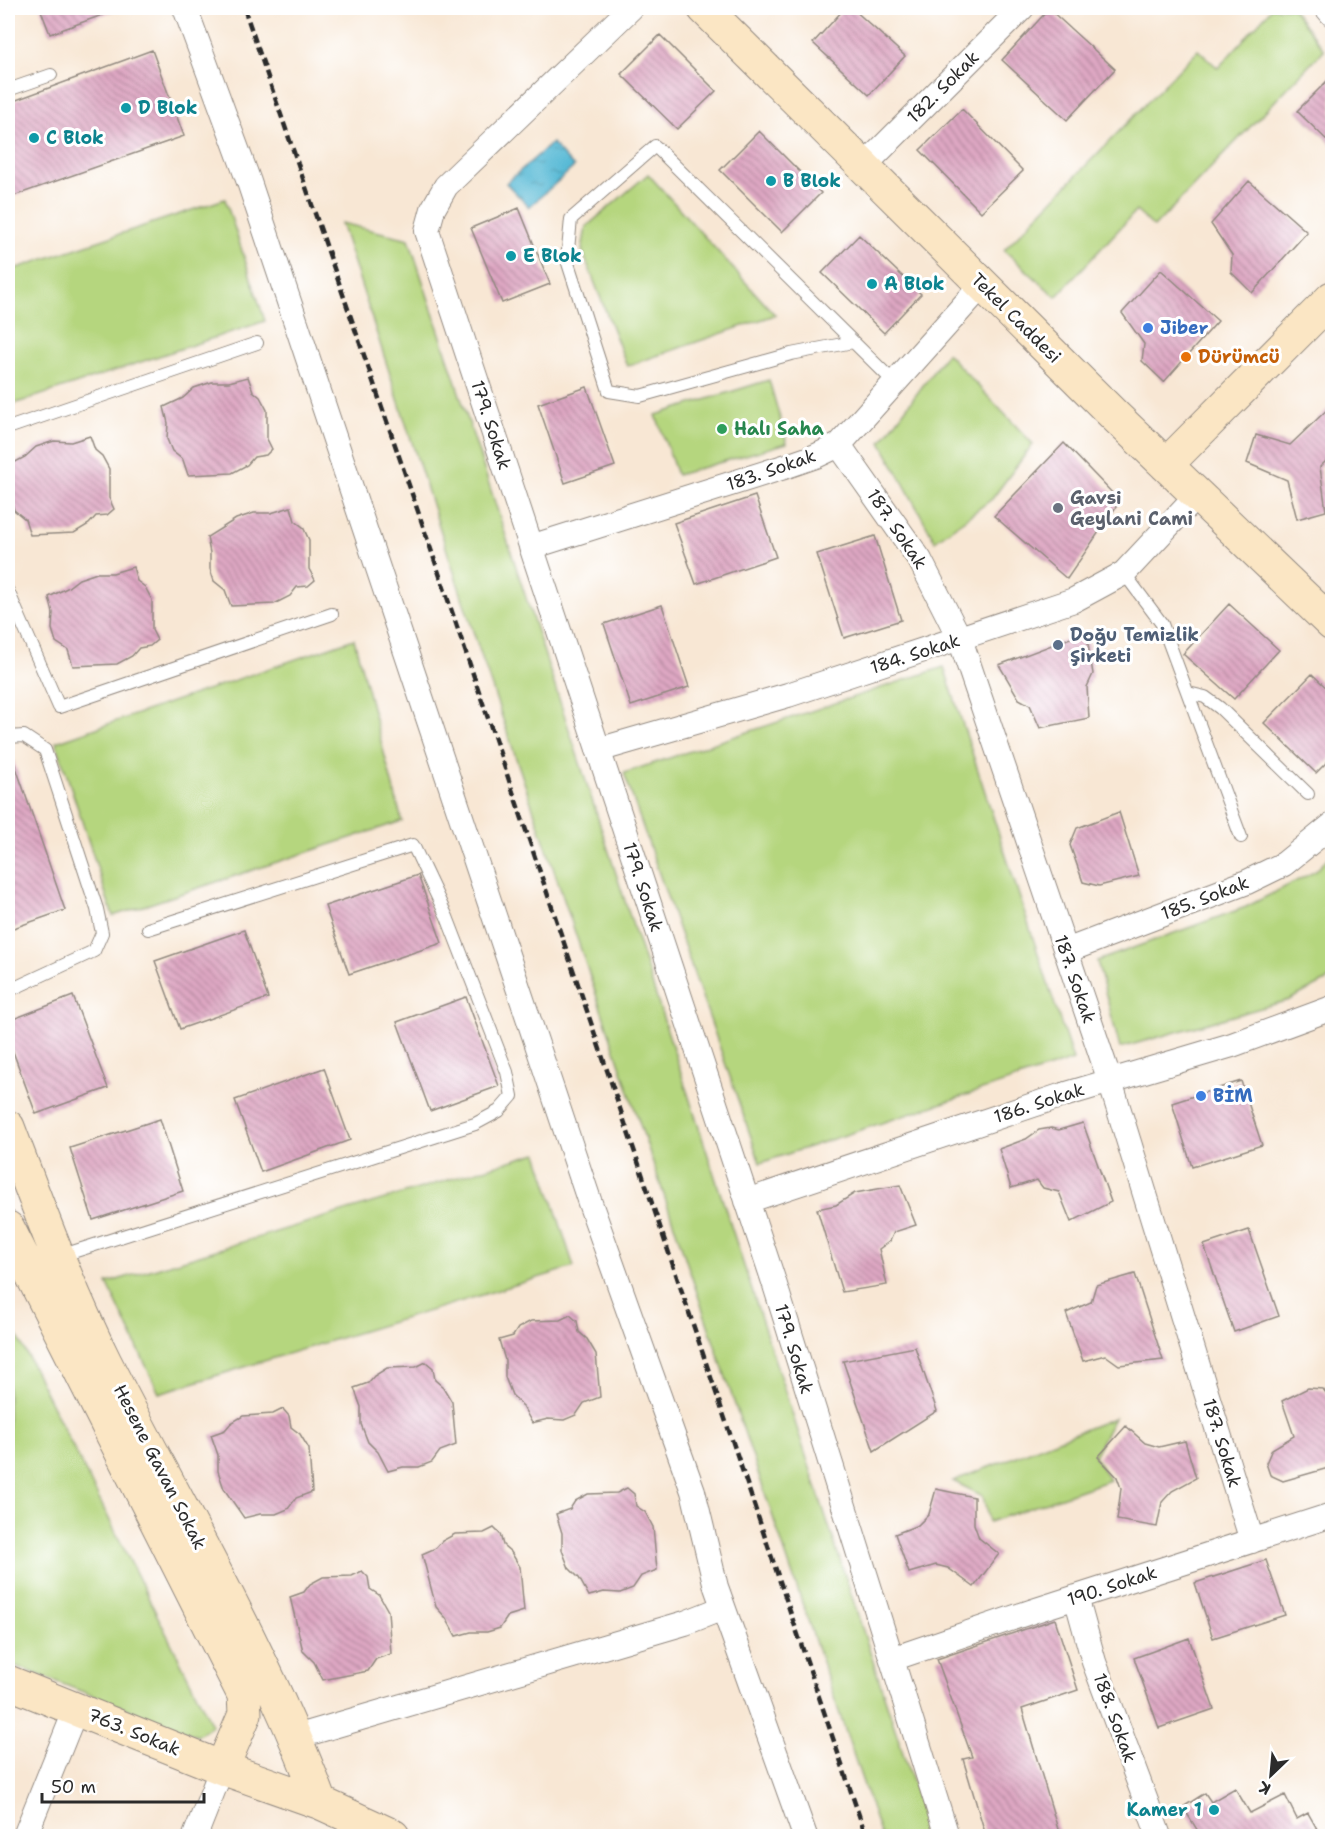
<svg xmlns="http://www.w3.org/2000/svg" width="1340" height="1844" font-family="'Shantell Sans',sans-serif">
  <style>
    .green { fill: #b5d67e; stroke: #708054; stroke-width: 1.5 }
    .water { fill: url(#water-ripples); stroke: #407280; stroke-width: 1.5 }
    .building { fill: url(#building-back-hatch) }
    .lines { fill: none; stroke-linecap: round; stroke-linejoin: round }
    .lane-casing { stroke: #928980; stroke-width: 14 }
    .street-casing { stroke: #928980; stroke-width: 26 }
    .secondary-casing { stroke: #928980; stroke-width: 35 }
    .lane { stroke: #fff; stroke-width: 12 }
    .street { stroke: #fff; stroke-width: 24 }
    .secondary { stroke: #fbe6c4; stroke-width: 33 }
    .rail { stroke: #2b2b2b; stroke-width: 4.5; stroke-dasharray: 9 4.5; stroke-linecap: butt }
    .culture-dot { fill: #0f9aa8; stroke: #fff; stroke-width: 2 }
    .shop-dot { fill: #3f7fe0; stroke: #fff; stroke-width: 2 }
    .food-dot { fill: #e8710a; stroke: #fff; stroke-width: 2 }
    .leisure-dot { fill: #2e9e5b; stroke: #fff; stroke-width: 2 }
    .worship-dot { fill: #6b7280; stroke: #fff; stroke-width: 2 }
    .service-dot { fill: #5c6f8a; stroke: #fff; stroke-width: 2 }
    .labels { text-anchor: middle; stroke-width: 6; stroke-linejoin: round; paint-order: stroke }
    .street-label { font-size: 18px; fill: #2b2b2b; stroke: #fff }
    .culture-label { font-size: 18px; font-weight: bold; fill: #0d838f; stroke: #fff; text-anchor: start }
    .shop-label { font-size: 18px; font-weight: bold; fill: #366cbe; stroke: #fff; text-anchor: start }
    .food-label { font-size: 18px; font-weight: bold; fill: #c56008; stroke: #fff; text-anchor: start }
    .leisure-label { font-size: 18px; font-weight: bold; fill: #27864d; stroke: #fff; text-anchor: start }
    .worship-label { font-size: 18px; font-weight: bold; fill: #5b616d; stroke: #fff; text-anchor: start }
    .service-label { font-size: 18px; font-weight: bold; fill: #4e5e75; stroke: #fff; text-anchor: start }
  </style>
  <defs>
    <pattern id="water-ripples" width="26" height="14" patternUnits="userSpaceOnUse" patternTransform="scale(1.5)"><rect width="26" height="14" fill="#56b9d5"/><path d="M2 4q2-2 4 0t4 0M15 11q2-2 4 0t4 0" fill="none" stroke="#4797ad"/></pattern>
    <pattern id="building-back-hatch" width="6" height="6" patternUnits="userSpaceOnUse" patternTransform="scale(1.5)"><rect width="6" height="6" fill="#dea7c3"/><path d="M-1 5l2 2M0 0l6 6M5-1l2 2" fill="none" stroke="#b4889f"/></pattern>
  </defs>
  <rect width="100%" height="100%" fill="#fff"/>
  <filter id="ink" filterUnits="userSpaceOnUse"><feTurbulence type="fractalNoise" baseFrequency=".0167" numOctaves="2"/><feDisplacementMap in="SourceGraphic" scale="12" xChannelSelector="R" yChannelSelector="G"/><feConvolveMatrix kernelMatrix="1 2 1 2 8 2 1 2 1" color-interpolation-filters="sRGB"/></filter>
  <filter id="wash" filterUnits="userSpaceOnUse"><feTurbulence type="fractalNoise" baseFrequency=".008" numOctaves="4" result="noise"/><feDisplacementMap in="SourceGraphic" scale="24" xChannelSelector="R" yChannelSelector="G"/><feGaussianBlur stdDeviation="1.35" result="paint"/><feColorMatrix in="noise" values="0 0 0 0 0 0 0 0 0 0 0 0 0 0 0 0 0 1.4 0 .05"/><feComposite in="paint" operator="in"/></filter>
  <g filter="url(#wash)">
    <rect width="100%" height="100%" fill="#f8e7d4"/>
    <path class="green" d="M1272,8H1292L1324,50L1154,227L1136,211L1056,297L1004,250L1198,50L1218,68Z
      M648,174L775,315L627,366L582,250L586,227Z
      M225,199L265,321L8,406V271Z
      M341,223L409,239L930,1836H881L474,634Z
      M947,353L1033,444L992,499L935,541L881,442Z
      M769,380L787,443L677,475L656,415Z
      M354,639L402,821L113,916L56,742Z
      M944,667L1073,1060L760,1163L624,773Z
      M1332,853V978L1289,1000L1120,1048L1097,961L1246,907L1316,871Z
      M537,1153L574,1267L159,1393L107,1283Z
      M8,1317L212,1725L197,1736L8,1663Z
      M1114,1418L1094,1456L1110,1480L989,1522L983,1496L953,1481Z"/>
    <path class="water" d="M552,143L574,167L529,207L506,183Z"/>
    <g id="blocks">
      <path class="building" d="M40,8H116V10L50,34Z
        M845,8H852L905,56L869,95L813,43Z
        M1049,9L1115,69L1067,120L1002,60Z
        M660,35L716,91L677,129L621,74Z
        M152,50L184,136L8,198V103Z
        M1332,76V145L1297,111Z
        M962,109L1023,171L981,212L920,150Z
        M759,131L821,193L782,232L720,170Z
        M1249,181L1307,232L1252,293L1231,272L1232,255L1211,224Z
        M519,208L550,284L502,303L471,228Z
        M859,235L921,294L884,333L822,273Z
        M1161,270L1218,321L1164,382L1142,361L1144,344L1122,313Z
        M248,377L253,391L260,397L267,410V439L272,449L266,455L254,457L247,465L232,473L188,475L183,460L172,451L167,439L168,423L164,407L183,398L194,388L212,382H229Z
        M587,387L615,466L565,483L538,404Z
        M1332,405V455L1320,467L1326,511L1297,519L1287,480L1247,463L1256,435L1290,445Z
        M90,436L95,450L102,456L109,469V498L114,509L107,515L96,516L89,524L74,533L30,535L25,519L14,510L10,498L8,466L25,457L36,447L54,441L71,442Z
        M1064,443L1120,501L1067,579L994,516Z
        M755,496L776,557L696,584L674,523Z
        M291,507L295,521L303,527L309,540V569L315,580L308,586L297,587L290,596L274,604L231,606L225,590L214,581L210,569V553L207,537L236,519L254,513H271Z
        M875,536L901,620L844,638L817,554Z
        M133,567L137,581L145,587L152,600V630L157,640L150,646L139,648L132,656L117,664L73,666L68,650L56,642L52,629L53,613L49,597L67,588L79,579L97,573H113Z
        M1229,604L1279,650L1234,699L1183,654Z
        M662,605L689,687L631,706L604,624Z
        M1086,632L1093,674L1087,687L1089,718L1040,728L1030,705L1019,699L999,665Z
        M1312,674L1332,693V757L1316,773L1264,723Z
        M10,750L65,910L8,930V751Z
        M1119,812L1139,876L1099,886L1083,882L1070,845L1077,828Z
        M418,875L442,943L349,974L325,906Z
        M244,930L268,998L180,1029L155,961Z
        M73,996L108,1088L36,1114L8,1038V1021Z
        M466,997L499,1086L430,1111L397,1022Z
        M324,1068L350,1140L261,1172L235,1100Z
        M1241,1081L1262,1145L1192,1167L1172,1103Z
        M160,1119L183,1191L93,1220L70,1148Z
        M1083,1123L1111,1202L1071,1222L1059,1192L1043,1188L1037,1180L1011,1188L999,1149L1026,1139L1039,1130L1051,1128L1059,1130Z
        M900,1185L916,1225L894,1232L890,1241L879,1249L887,1285L842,1292L817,1209L836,1205L855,1193Z
        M1249,1230L1279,1316L1234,1332L1204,1245Z
        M1135,1274L1163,1360L1119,1365L1105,1355L1083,1361L1066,1313L1091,1302L1096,1285Z
        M570,1315L577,1321L579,1332L587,1339L596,1354L600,1397L584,1403L576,1415L564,1420L548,1419L532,1423L522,1405L512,1395L505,1377V1360L499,1340L513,1336L518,1328L531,1321L560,1320Z
        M915,1347L937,1411L874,1451L843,1361Z
        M426,1362L433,1368L435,1380L443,1387L452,1402L456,1445L440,1451L432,1462L419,1467H403L388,1471L378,1452L368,1442L361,1424V1407L354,1388L368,1383L374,1376L387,1368L416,1367Z
        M1308,1388L1323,1389L1332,1401V1467L1283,1481L1270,1475L1266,1463L1272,1449L1294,1436L1282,1401Z
        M283,1409L289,1416L291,1427L300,1434L309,1449L312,1492L296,1498L288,1509L276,1514H260L244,1518L224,1489L218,1471V1455L211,1435L225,1430L231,1423L243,1416L273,1414Z
        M1126,1426L1145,1443L1159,1447L1185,1441L1196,1478L1172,1491L1162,1502L1157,1527L1117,1520L1121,1488L1117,1477L1098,1457Z
        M627,1488L634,1494L636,1506L645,1512L653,1527L657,1570L641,1576L633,1588L620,1593L604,1592L589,1596L579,1578L569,1568L562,1550V1533L556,1514L570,1509L575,1501L588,1494L617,1493Z
        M936,1489L974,1497V1524L979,1538L999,1554L974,1587L948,1568L936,1565L909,1573L895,1534L918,1525L929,1514Z
        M494,1528L500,1534L503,1545L511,1552L520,1567L524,1611L508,1616L500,1628L487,1632H471L456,1636L446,1618L436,1607L422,1554L436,1548L442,1541L455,1534L484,1533Z
        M1266,1560L1285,1615L1213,1638L1195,1583Z
        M362,1571L368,1577L370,1589L379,1595L388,1611L391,1654L376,1659L368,1671L323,1680L314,1662L303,1651L290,1597L304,1592L310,1584L323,1577L352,1576Z
        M1055,1619L1078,1690L1022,1709L1060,1836H986L963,1759L972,1757L937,1659Z
        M1189,1638L1214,1709L1159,1728L1134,1658Z
        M1235,1788L1250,1813L1285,1795L1297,1819L1308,1813L1321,1836H1201L1183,1807L1205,1793L1211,1802Z"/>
    </g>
  </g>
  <g filter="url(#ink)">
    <use href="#blocks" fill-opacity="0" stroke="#928980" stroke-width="1.5"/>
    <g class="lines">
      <g class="lane-casing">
        <path id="lane" d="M8,90L51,75
          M853,342L791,354L640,396L609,391L567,260L571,219L655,146L895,383
          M8,428L257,343
          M1124,573L1162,624L1241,837
          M8,591L59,707L332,614
          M1188,693L1205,697L1220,708L1308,794
          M8,737L24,736L45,750L97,909L102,933L94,951L8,991
          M60,1256L475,1124L499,1111L512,1096L507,1072L447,917L413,845L148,929"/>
      </g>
      <g class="street-casing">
        <path id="street" d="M185,8L249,182L590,1203L693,1491L716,1587L805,1836
          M631,8L446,186L433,209L427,231L774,1282L947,1836
          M1327,8L1332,14
          M864,166L1022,8
          M839,445L920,560L960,639L1110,1081L1252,1541
          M531,547L787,466L816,456L839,445L983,284
          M598,750L788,695L1074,600L1124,573L1197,495
          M1066,951L1247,882L1284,864L1332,825
          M747,1201L1060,1096L1232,1045L1332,1008
          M1076,1597L1094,1662L1159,1836
          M892,1659L1036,1610L1332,1515
          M296,1737L685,1623L723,1608
          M25,1836L76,1709
          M195,1836L222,1768"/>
      </g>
      <g class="secondary-casing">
        <path id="secondary" d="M704,8L1115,416L1332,624
          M1166,465L1332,298
          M8,1127C38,1206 67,1286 105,1362C179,1508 264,1650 321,1803
          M8,1228L244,1695L245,1714L222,1768
          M8,1682L222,1768L321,1803L393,1836"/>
      </g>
      <use href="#lane" class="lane"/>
      <use href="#street" class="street"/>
      <use href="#secondary" class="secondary"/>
      <path class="rail" d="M244,8L422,523L866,1836"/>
    </g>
  </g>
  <g class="culture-dot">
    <circle cx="126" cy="108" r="6"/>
    <circle cx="34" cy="138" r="6"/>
    <circle cx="771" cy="181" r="6"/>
    <circle cx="511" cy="256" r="6"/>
    <circle cx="872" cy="284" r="6"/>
    <circle cx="1214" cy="1810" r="6"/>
  </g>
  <g class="shop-dot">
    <circle cx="1148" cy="328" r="6"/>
    <circle cx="1201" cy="1096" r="6"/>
  </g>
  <circle class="food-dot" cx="1186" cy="357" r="6"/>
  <circle class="leisure-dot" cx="722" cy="429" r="6"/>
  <circle class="worship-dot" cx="1058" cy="508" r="6"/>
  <circle class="service-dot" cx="1058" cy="645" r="6"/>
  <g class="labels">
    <g class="street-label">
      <text transform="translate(943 87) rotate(-45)" y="6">182. Sokak</text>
      <text transform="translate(1016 318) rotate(45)" y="6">Tekel Caddesi</text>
      <text transform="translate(491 425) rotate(72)" y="6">179. Sokak</text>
      <text transform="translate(771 470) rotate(-19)" y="6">183. Sokak</text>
      <text transform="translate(897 529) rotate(56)" y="6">187. Sokak</text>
      <text transform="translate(915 654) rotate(-18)" y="6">184. Sokak</text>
      <text transform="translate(643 887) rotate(72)" y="6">179. Sokak</text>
      <text transform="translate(1205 898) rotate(-21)" y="6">185. Sokak</text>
      <text transform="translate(1075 979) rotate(71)" y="6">187. Sokak</text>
      <text transform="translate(1039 1103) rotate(-18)" y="6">186. Sokak</text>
      <text transform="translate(794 1349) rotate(73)" y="6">179. Sokak</text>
      <text transform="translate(1222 1443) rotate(73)" y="6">187. Sokak</text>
      <text transform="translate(160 1467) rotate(63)" y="6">Hesene Gavan Sokak</text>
      <text transform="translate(1112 1586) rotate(-18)" y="6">190. Sokak</text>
      <text transform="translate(1115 1718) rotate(70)" y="6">188. Sokak</text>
      <text transform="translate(134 1732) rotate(22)" y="6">763. Sokak</text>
    </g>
    <g class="culture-label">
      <text x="138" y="114">D Blok</text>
      <text x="46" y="144">C Blok</text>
      <text x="783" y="187">B Blok</text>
      <text x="523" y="262">E Blok</text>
      <text x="884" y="290">A Blok</text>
      <text x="1202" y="1816" text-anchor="end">Kamer 1</text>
    </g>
    <g class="shop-label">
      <text x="1160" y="334">Jiber</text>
      <text x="1213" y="1102">BİM</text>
    </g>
    <g class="food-label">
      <text x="1198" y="363">Dürümcü</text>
    </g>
    <g class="leisure-label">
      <text x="734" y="435">Halı Saha</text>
    </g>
    <g class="worship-label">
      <text x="1070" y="504">Gavsi<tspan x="1070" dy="21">Geylani Cami</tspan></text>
    </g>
    <g class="service-label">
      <text x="1070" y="641">Doğu Temizlik<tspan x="1070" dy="21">Şirketi</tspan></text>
    </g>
  </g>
  <rect width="1340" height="1844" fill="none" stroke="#fff" stroke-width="30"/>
  <g transform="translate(1271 1775) rotate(206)" stroke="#ffffff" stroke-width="4.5" paint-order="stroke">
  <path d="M0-4.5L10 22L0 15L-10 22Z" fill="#2b2b2b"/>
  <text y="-9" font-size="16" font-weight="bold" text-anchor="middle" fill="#2b2b2b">K</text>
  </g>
  <path d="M42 1793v9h162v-9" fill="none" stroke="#2b2b2b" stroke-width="3"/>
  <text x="51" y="1793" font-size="18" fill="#2b2b2b" stroke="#ffffff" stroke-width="4.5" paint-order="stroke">50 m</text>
</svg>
